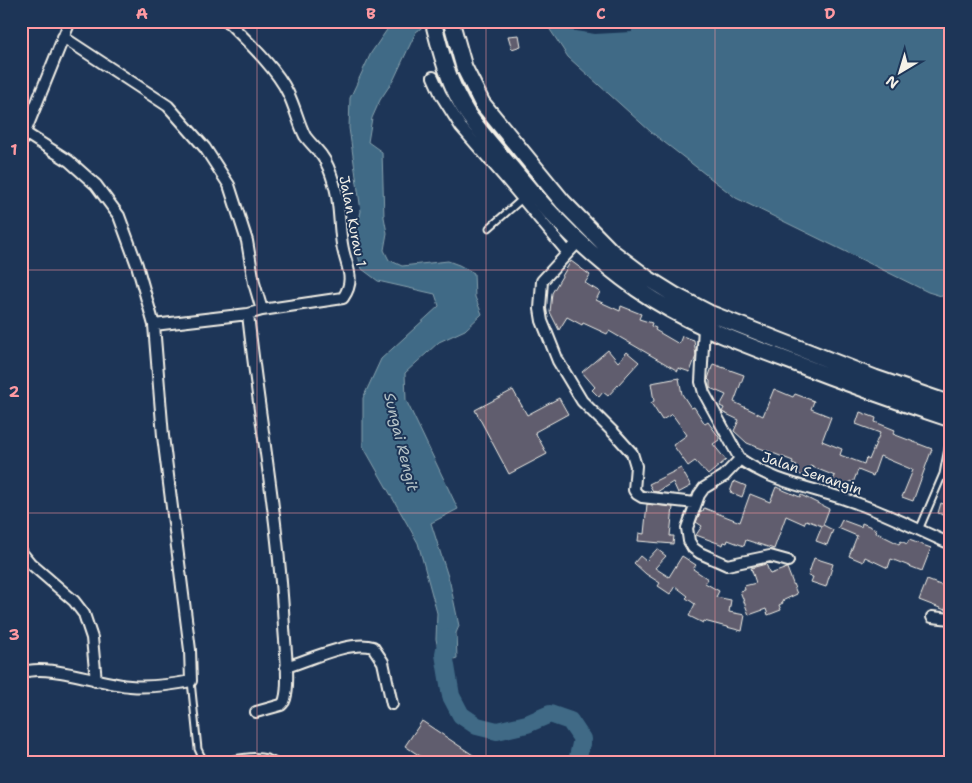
<svg xmlns="http://www.w3.org/2000/svg" width="972" height="783" font-family="'Shantell Sans',sans-serif">
  <style>
    .built { fill: #31415e }
    .water { fill: #3f6b86; stroke: #87a1ad }
    .pier { fill: #1d3557 }
    .lines { fill: none; stroke-linecap: round; stroke-linejoin: round }
    .river { stroke: #3f6b86; stroke-width: 18 }
    .building { fill: #615d6e; stroke: #f4f1e8 }
    .service-casing { stroke: #f4f1e8; stroke-width: 9 }
    .minor-casing { stroke: #f4f1e8; stroke-width: 14 }
    .secondary-casing { stroke: #f4f1e8; stroke-width: 19 }
    .service { stroke: #1d3557; stroke-width: 5 }
    .minor { stroke: #1d3557; stroke-width: 10 }
    .secondary { stroke: #1d3557; stroke-width: 15 }
    .grid { fill: none; stroke: #ff9aa2; stroke-width: 1; stroke-opacity: 0.55 }
    .labels { text-anchor: middle; stroke-width: 4; stroke-linejoin: round; paint-order: stroke }
    .street-label { font-size: 14px; fill: #f4f1e8; stroke: #1d3557 }
    .water-label { font-size: 15px; font-style: italic; fill: #b5c2c6; stroke: #1d3557 }
    .neatline { fill: none; stroke: #ff9aa2; stroke-width: 2 }
    .grid-label { font-size: 16px; text-anchor: middle; font-weight: bold; fill: #ff9aa2 }
  </style>
  <rect width="100%" height="100%" fill="#1d3557"/>
  <filter id="ink" filterUnits="userSpaceOnUse"><feTurbulence type="fractalNoise" baseFrequency=".02" numOctaves="2"/><feDisplacementMap in="SourceGraphic" scale="10" xChannelSelector="R" yChannelSelector="G"/><feConvolveMatrix kernelMatrix="1 2 1 2 8 2 1 2 1" color-interpolation-filters="sRGB"/></filter>
  <g filter="url(#ink)">
    <path class="built" d="M951,469V504L939,500Z"/>
    <path class="water" d="M393,21H451L429,22L416,32L394,79L380,100L372,118L368,142L382,152L384,217L387,233L384,250L389,260L402,266L448,261L459,265L474,273L475,297L482,314L465,330L439,342L405,373L406,400L458,509L431,523L450,583L459,626L456,633L457,658L441,663L436,639L437,613L418,543L363,446V398L381,359L439,306L435,294L378,281L362,269L354,243L361,211L349,128L350,98L371,53Z
      M451,21H951V299L928,292L736,198L651,132L568,57L547,25L488,26Z"/>
    <path class="pier" d="M559,21L586,27L632,25V32L595,34L555,28H516L515,24Z"/>
    <g class="lines">
      <path class="river" d="M447,638L444,654L451,696L461,715L477,726L497,731L527,724L550,714L570,721L582,739L577,762"/>
    </g>
    <path class="building" d="M519,35L521,46L512,49L508,36Z
      M571,261L590,275L585,283L600,292L596,300L620,311L621,306L641,314L639,319L652,323L651,326L656,328L655,330L679,344L682,336L694,340L696,356L690,372L678,368V371L609,331L607,334L583,323L582,325L567,317L559,330L550,312L552,293Z
      M608,350L618,362L627,352L639,362L608,396L603,392L599,397L592,390L595,387L582,372Z
      M713,364L744,375L734,402L763,416L774,389L793,397L795,394L814,401L811,409L831,417L822,441L842,449L840,455L864,464L866,458L869,460L880,433L856,424L860,412L876,418L875,422L895,430L893,434L932,449L913,501L902,497L913,470L880,456L873,476L858,470L853,483L850,481L848,486L833,480L835,476L810,466L806,477L794,472L797,466L792,464L793,461L747,443L734,431L739,420L722,412L724,408L720,406L726,395L710,388V381L708,379Z
      M679,378L682,394L691,408L694,407L705,424L708,422L719,437V440L713,444L726,460L708,475L695,461L688,466L673,445L687,435L672,414L662,420L651,403L654,401L651,383Z
      M513,390L527,415L559,398L568,414L535,432L547,454L509,474L475,410Z
      M681,468L691,486L678,493L673,482L657,492L653,491L649,484Z
      M734,481L746,486L742,497L730,492Z
      M776,487L800,497L801,495L829,509L823,525L833,530L827,545L816,541L822,526L806,520L804,524L786,516L774,549L746,540L744,546L728,540L727,543L724,542L723,545L696,535L702,526L696,522L701,511H703L704,508L740,522L750,494L770,502Z
      M941,503L951,507V518L938,513Z
      M647,504L673,507L670,536H674L673,544L638,541L639,533L644,534Z
      M842,520L861,527L862,523L876,529L875,532L899,544L901,541L907,544L909,540L931,548L922,571L891,559L888,568L865,557L863,562L849,556L857,536L838,528Z
      M657,549L666,556L655,568L669,577L682,556L696,565L693,569L708,579L705,583L719,591L716,597L731,600L729,612L745,615L742,631L704,621L703,623L689,616L695,604L686,598L688,596L675,586L670,594L658,586L660,583L646,574L634,563L640,556L646,561Z
      M814,558L833,564L826,587L811,582L813,577L808,576Z
      M766,564L770,574L787,568L797,594L782,601L783,603L779,605L781,610L768,615L766,609L749,615L740,591L745,590L744,586L756,583L751,568Z
      M927,580L951,589V596L945,610L919,600Z
      M422,721L476,757L473,762H429L405,746Z"/>
    <g class="lines">
      <g class="service-casing">
        <path id="service" d="M489,228L522,199
          M919,530L943,474L951,433
          M191,681L198,749C200,753 201,757 204,759C221,768 252,747 276,762"/>
      </g>
      <g class="minor-casing">
        <path id="minor" d="M63,37L168,106L205,148L229,185L247,241L254,283L262,310
          M433,77L441,95L461,127L506,179L568,253
          M21,132L25,133L69,161L96,185L119,216L137,265L154,325L163,436L190,650L191,681C171,685 151,688 130,686C102,684 46,662 21,673
          M21,142L70,21
          M578,242L542,281L540,309L542,321L558,361L582,401L614,433L632,453L636,466L634,490L637,494L642,497L695,503
          M248,314C259,418 279,522 284,627C285,645 290,682 285,699C284,703 284,702 281,705L256,712
          M154,325L248,314L262,310L343,298C357,278 345,265 342,244C339,226 340,205 335,187C332,177 329,165 322,156C317,149 310,143 305,136C298,122 295,107 288,93C277,69 246,40 227,21
          M704,327L701,382L704,393L740,459C775,484 820,489 859,504C890,515 920,531 951,544
          M740,459L724,476L704,488L699,495L687,528L689,541L693,548L700,553L727,565L770,556L788,561
          M21,552L30,563L74,601L84,614L92,638L96,681
          M932,617L951,619
          M286,667C309,660 350,640 373,647L383,662L392,704"/>
      </g>
      <g class="secondary-casing">
        <path id="secondary" d="M433,21C441,53 449,85 467,113C481,134 499,153 515,172C552,217 589,255 637,289C683,321 735,341 787,360C841,381 896,401 951,419
          M451,21L464,67L482,103L563,202L611,251L647,278L676,296L709,313L875,378L951,404"/>
      </g>
      <use href="#service" class="service"/>
      <use href="#minor" class="minor"/>
      <use href="#secondary" class="secondary"/>
    </g>
  </g>
  <path class="grid" d="M257,21V762M486,21V762M715,21V762M21,270H951M21,513H951"/>
  <g class="labels">
    <g class="street-label">
      <text transform="translate(353 221) rotate(79)" y="5">Jalan Kurau 1</text>
      <text transform="translate(812 473) rotate(19)" y="5">Jalan Senangin</text>
    </g>
    <g class="water-label">
      <text transform="translate(401 442) rotate(76)" y="5">Sungai Rengit</text>
    </g>
  </g>
  <rect width="972" height="783" fill="none" stroke="#1d3557" stroke-width="55"/>
  <g transform="translate(900 72) rotate(218)" stroke="#1d3557" stroke-width="4" paint-order="stroke">
  <path d="M0-4L9 19L0 12L-9 19Z" fill="#f4f1e8"/>
  <text y="-8" font-size="14" font-weight="bold" text-anchor="middle" fill="#f4f1e8">N</text>
  </g>
  <rect x="28" y="28" width="916" height="728" class="neatline"/>
  <g class="grid-label">
    <text x="142" y="19">A</text>
    <text x="371" y="19">B</text>
    <text x="601" y="19">C</text>
    <text x="830" y="19">D</text>
    <text x="14" y="155">1</text>
    <text x="14" y="397">2</text>
    <text x="14" y="640">3</text>
  </g>
</svg>
